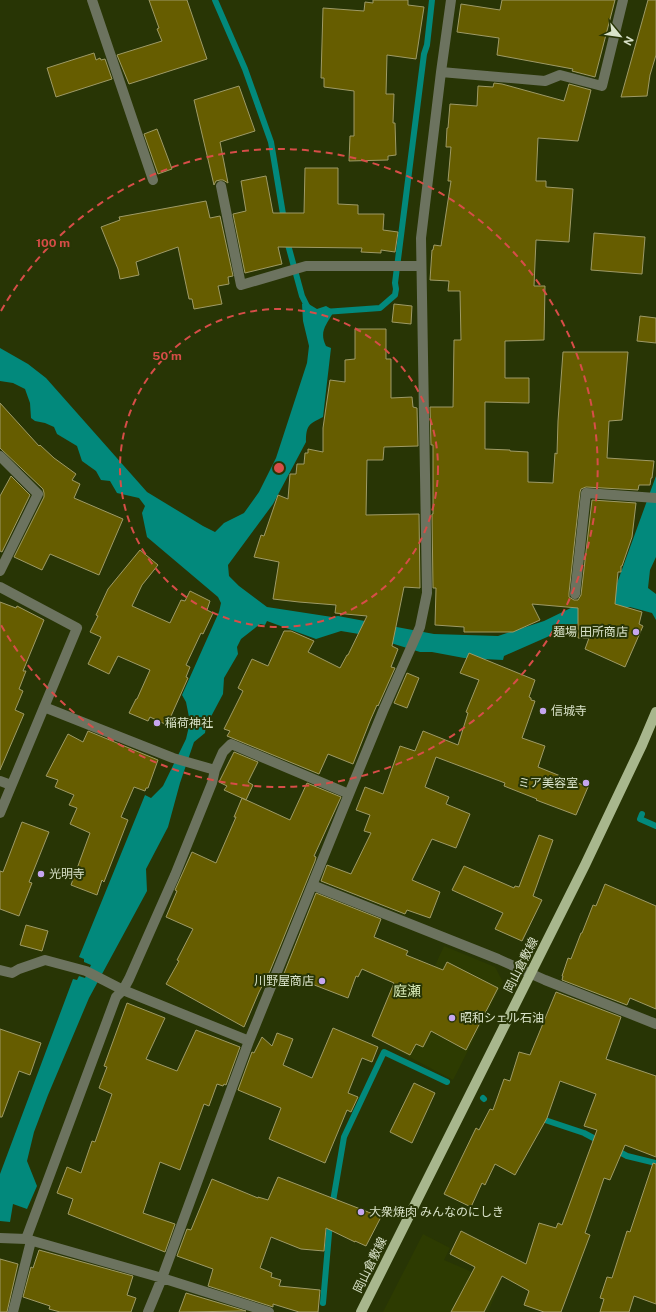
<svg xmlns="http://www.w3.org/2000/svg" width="656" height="1312" font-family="'Public Sans','Noto Sans JP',sans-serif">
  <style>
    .built { fill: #2d3b01 }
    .water { fill: #02897c }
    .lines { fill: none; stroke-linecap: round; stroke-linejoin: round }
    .stream { stroke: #02897c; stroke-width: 6 }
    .building { fill: #665d00; stroke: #9e9a66 }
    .minor { stroke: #6c735f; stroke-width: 10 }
    .major { stroke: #a8b78d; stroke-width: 10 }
    .ring { fill: none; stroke: #d74d48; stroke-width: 2; stroke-dasharray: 7 5 }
    .poi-dot { fill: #c6a6f0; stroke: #283505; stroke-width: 1.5 }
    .labels { text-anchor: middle; stroke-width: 4; stroke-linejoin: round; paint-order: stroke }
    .poi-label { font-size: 12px; fill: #dae3ca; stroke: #283505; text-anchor: start }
    .street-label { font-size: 12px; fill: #dae3ca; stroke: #283505 }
    .quarter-label { font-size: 14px; fill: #d4e6b3; stroke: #283505 }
    .centre { fill: #d74d48; stroke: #283505; stroke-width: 2 }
    .ring-label { font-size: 12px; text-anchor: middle; font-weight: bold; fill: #d74d48; stroke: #283505; stroke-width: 4; stroke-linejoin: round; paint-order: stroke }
  </style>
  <rect width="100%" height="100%" fill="#283505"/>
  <path class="built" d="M444,946L495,967L503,982L453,1080L396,1050Z
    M423,1234L450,1248L444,1260L500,1284L488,1312H383Z"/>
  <path class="water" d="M307,303L317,309L326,306L331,309L333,313C326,325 319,332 326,346L331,348L323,417C309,424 306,425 306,442L273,504L228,565L229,576L239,586L267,607L332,617L338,616L434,634L498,636L544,621L616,586L656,476V557L650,570L648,588L656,594V620L652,613L630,607L613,608L504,656L503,660L464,658L432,652H420L365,635L341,631L316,639L267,621L265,625L260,624L241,639L237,647L238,654L224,678L223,694L206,726L205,733L194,742L180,783L168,827L146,869L147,891L89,998L48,1095L34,1132L27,1161L37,1186L27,1209L13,1204L10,1222L0,1221V1174L73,979L77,980L79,976L85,978L91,965L84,962V959L79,957L145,795L151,798L163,786L186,739L190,722L186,702L182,695L219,612L221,603L218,597L147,537L142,513L145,506L139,498L117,493L110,481L101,480L96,471L82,461L77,446L57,434L54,427L45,423L35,421L31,418L30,403L25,389L13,383L0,381V348L28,364L46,378L147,492L203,526L215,532L224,523L244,513L259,492L276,458L307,363L309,346L303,321L302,304Z"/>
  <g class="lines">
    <path class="stream" d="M215,0L245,69L271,142L284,220
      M287,241L302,296L309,310
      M324,312L380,308L395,295L396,289L395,283L424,54L427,45L432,0
      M642,814L640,819L656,826
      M483,1098L484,1099
      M539,1118L584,1133L601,1142
      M614,1149L627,1156L656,1163
      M332,1207L344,1137L384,1052L447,1082
      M323,1303L330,1222"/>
  </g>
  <path class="building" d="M149,0H187L207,59L129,84L117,55L162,41L157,29L159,28Z
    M373,0H408V5L424,7L416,59L387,55L386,94H394L393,123H395L396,155L388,156V160L349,161L350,136H354V91L324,87V78H321L323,8L364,11L365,2L373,3Z
    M502,0H615L595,77L572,71L573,69L497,55L499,38L457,32L461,4L500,10Z
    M648,0H656V55L650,75L647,96L621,97Z
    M94,53L96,60L100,58L101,60L105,59L112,79L56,97L47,68Z
    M494,83L502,84L564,101L569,84L591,90L578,141L538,138L536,181H546V187L573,189L569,242L536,240L534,286H545L544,340L505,341V378H529V403L485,402V449L510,450V451L528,452V482L553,483L555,453L557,454L558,421L563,352H628L622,420L609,421L607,458L654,461L652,478H651L650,485H639L638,490L586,487L581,489L580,492L569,593V597L574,600H578L581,595L592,500L636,503L632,537L622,566H621V572H618L615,604L642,612L639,624L643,626L625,667L585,649L589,638H578V608L532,604L540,620L513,632H464V627L435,625L436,588H433L432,514H433V445H431L430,407H453L454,340H461L460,291H448L449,281L430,280L432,250H433L434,245L441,246L451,181H448L451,147H446L447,128H448L450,104L477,106L478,86L493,87Z
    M239,86L255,131L220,142L228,183L223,180H220L216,181L214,185L194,100Z
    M157,129L172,169L158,174L144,134Z
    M305,168H338V204L358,205V214H384L383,230L398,232L395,252L381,250V253L361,252L362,248L278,247L282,264L245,273L233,214L246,211L241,181L266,176L273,213H304Z
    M206,201L210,218L220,216L233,276L228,277L229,284L218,286L222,304L194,309L192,299H189L178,247L136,262L139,275L120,279L118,269L101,227L120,220L119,217Z
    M594,233L645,237L642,274L591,270Z
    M394,304L412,306L411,324L392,322Z
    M640,316L656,318V343L637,341Z
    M355,329H386V359H391V398L412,397L413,407L417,408L418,446L384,447L383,460H367L366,515L419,514L420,588L404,587L392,646L398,649L391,667L395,668L378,706L377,705L370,721L353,764L328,754L319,774L227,736L230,731L224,729L243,691L238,688L252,659L268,666L284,631H291L314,641L308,652L340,668L347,655H348L367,616L335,613L336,605L299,602L273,599L279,562L254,557L261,535L264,536L278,495L288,499L290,474H296L297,464H304L305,453H308V449L323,452V428L330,380L345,382V360L355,359Z
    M0,403L39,446L40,445L54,458L76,474L72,480L80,484L74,498L123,519L99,575L50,554L42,570L14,557L44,497V493L43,489L0,448Z
    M11,476L30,495L2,552L0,551V496Z
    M140,550L158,565L142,585L132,606L170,623L181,600L185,601L190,591L210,601L207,610L213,613L203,634L201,633L186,665L190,667L186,677L188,678L167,725L150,717L148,721L129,713L136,699H137L150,670L118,656L109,674L88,664L101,637L90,632L98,616L96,615L108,589Z
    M0,602L16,608L17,606L44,620L23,671H26L19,689L23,691L15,710L24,714L0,770Z
    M469,653L535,680L529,697L531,698V700L535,701L522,738L545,746L538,767L588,787L576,815L536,800L537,799L504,786L505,783L436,757L425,787L449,797L446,804L470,814L456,848L432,839L412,880L440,892L430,918L407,910L405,914L321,881L327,865L351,874L371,833L364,831L370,815L356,810L365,787L383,794L400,746L415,751L423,731L458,745L468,713L466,712L479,680L460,673Z
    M407,673L419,678L407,708L394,703Z
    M88,731L158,760L148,788H146L145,791L134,787L121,817L128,820L104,882L102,880L97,895L71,885L90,833L70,824L77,808L69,805L74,795L55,787L58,780L46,776L68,734L83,742Z
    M234,752L258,762L248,782L253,785L246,800L224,790L227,786L219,782Z
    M307,783L341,797L314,856L316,857L315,861L270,971L259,992L244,1027L166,984L179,961L177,960L193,929L166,917L177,891L175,890L192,852L216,863L236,817H234L242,798L290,820Z
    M22,822L49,832L29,882L32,883L19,916L0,909V871L3,872Z
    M539,835L553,840L533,896L542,900L522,941L495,929L503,913L452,890L464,866L514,888L515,886L519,887Z
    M605,884L656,906V1009L630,998L627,1005L562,980L563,976H562L568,958L571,959L581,933H582L593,905L596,906Z
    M316,893L381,919L374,937L408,951L406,955L443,970L447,962L498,988L466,1050L431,1031L423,1047L416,1044L410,1055L372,1036L394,983L362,969L358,977L356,976L348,998L304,981L303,983L283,976Z
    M26,925L48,931L42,951L20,945Z
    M556,992L621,1017L606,1059L656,1076V1157L625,1145L610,1180L604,1178L585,1233L590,1235L561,1312H544L524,1305L529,1291L502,1276L484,1312H451L475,1267L450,1254L461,1231L526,1264L539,1223L556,1228L558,1223L562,1225L597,1130L584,1126L596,1094L560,1081L547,1118L515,1175L495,1164L485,1185L482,1183L471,1207L444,1194L476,1128L479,1130L490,1109L493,1110L504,1079L510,1081L519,1052L530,1055Z
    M127,1003L165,1018L146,1059L177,1071L196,1030L240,1047L226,1085L224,1084L223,1086L217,1084L209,1106L204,1104L180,1170L160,1162L143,1213L175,1224L165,1252L68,1214L73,1199L57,1193L67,1167L81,1173L92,1141L95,1142L112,1094L99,1088L107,1067L104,1066Z
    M333,1028L378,1047L372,1062L362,1058L348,1093L358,1097L351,1112L347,1110L325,1163L269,1139L281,1108L238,1090L252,1052L254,1053L262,1037L272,1046L277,1033L293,1039L283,1065L312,1078Z
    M0,1029L41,1043L30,1075L19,1071L2,1117H0Z
    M414,1083L435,1093L412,1143L390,1132Z
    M653,1163L656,1164V1304L634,1296L629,1312H600L604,1299L600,1298L607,1277L612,1278L627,1231L630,1232Z
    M278,1177L381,1217L366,1246L355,1241V1242L326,1228L324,1251L301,1249L271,1237L260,1268L272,1273L271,1277L281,1280L279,1286L320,1290L318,1312H299L273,1304V1307L208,1286L213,1269L177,1256L187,1229L191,1230L212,1179L258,1198V1197L268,1200Z
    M39,1250L133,1276L127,1295L136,1298L131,1312H60L49,1309L50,1306L23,1297L31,1267L33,1268Z
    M0,1259L18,1264L7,1312H0Z
    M186,1293L246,1311L179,1312Z"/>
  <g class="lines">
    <path class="minor" d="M92,0L153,180
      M441,72L545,81L560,75L602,86L623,0
      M221,186L241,285L306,266H421
      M0,456L38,494L0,571
      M0,587L77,628L0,813
      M575,594L586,493L656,498
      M44,707L173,758L215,770L223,752L231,744L349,794
      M0,781L11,785
      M312,885L498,959L545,980L656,1024
      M0,970L12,973L19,969L45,960L86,971L123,990L249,1041
      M0,1238L26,1239L162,1278L269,1312
      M26,1239L116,997L123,990L129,979L175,875L212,783L215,770
      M13,1312L31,1241
      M148,1312L162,1278L249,1041L349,794L383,711L420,627L427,593L421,238L441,72L451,0"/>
    <path class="major" d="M361,1312L585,865L642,745L656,712"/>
  </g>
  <g class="ring">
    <circle cx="279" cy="468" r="159"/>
    <path d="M1 311A319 319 0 1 1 1 625"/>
  </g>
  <g class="poi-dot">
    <circle cx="636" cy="632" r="4"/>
    <circle cx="543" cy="711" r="4"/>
    <circle cx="157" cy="723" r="4"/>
    <circle cx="586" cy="783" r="4"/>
    <circle cx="41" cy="874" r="4"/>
    <circle cx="322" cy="981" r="4"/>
    <circle cx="452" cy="1018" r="4"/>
    <circle cx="361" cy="1212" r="4"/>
  </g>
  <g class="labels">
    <g class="poi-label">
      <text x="628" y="636" text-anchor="end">麺場 田所商店</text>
      <text x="551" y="715">信城寺</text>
      <text x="165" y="727">稲荷神社</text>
      <text x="578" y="787" text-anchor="end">ミア美容室</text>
      <text x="49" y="878">光明寺</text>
      <text x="314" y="985" text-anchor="end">川野屋商店</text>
      <text x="460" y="1022">昭和シェル石油</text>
      <text x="369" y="1216">大衆焼肉 みんなのにしき</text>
    </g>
    <g class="street-label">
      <text transform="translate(521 965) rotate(-63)" y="4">岡山倉敷線</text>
      <text transform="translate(370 1265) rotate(-64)" y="4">岡山倉敷線</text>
    </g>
    <g class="quarter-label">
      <text x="407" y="996">庭瀬</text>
    </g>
  </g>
  <circle cx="279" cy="468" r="6" class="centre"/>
  <g class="ring-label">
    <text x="53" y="247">100 m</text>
    <text x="167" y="360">50 m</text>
  </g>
  <g transform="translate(620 36) rotate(119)" stroke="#283505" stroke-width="3" paint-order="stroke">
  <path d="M0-3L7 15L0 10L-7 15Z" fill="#dae3ca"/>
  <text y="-6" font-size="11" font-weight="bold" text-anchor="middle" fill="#dae3ca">N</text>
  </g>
</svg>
